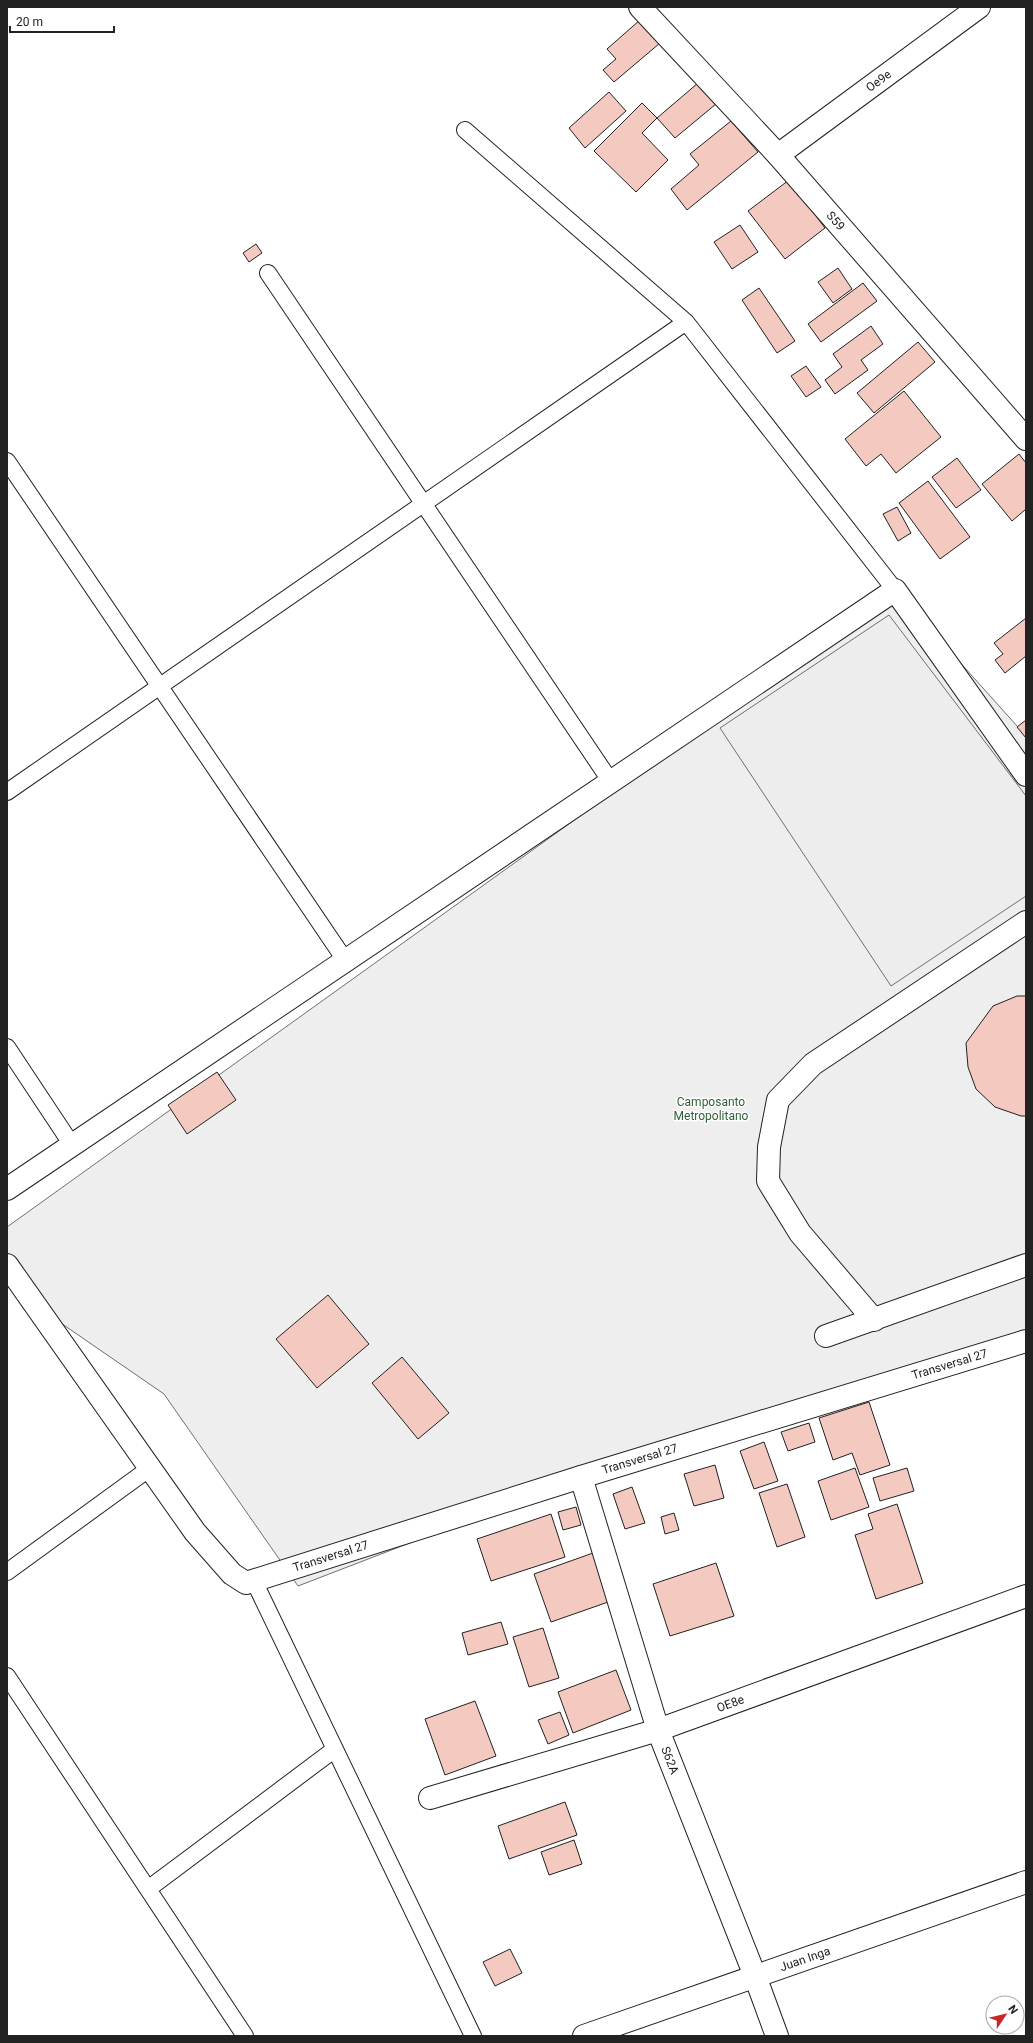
<svg xmlns="http://www.w3.org/2000/svg" width="1033" height="2043" font-family="Roboto,sans-serif">
  <style>
    .green { fill: #eee; stroke: #6f6f6f }
    .parking { fill: #ededed; stroke: #6f6f6f }
    .building { fill: #f3c9c0; stroke: #222 }
    .lines { fill: none; stroke-linecap: round; stroke-linejoin: round }
    .service-casing { stroke: #222; stroke-width: 18 }
    .minor-casing { stroke: #222; stroke-width: 24 }
    .service { stroke: #fff; stroke-width: 16 }
    .minor { stroke: #fff; stroke-width: 22 }
    .labels { text-anchor: middle; stroke-width: 3; stroke-linejoin: round; paint-order: stroke }
    .street-label { font-size: 12px; fill: #222; stroke: #fff }
    .park-label { font-size: 12px; fill: #2f5e38; stroke: #fff }
  </style>
  <rect width="100%" height="100%" fill="#fff"/>
  <path class="green" d="M895,590L1026,736V1341L581,1477L298,1586L164,1394L7,1286V1227Z"/>
  <path class="parking" d="M889,615L1026,796V896L891,986L720,728Z"/>
  <path class="building" d="M640,20L660,43L614,82L603,70L616,59L607,49Z
    M698,83L716,104L675,138L657,118Z
    M609,92L626,111L585,148L569,128Z
    M642,103L657,118L642,133L668,160L636,192L594,151Z
    M731,121L758,152L687,210L671,189L699,165L690,154Z
    M789,180L825,228L785,259L748,211Z
    M740,225L758,252L732,269L714,242Z
    M256,244L262,253L249,262L243,253Z
    M838,268L852,289L833,303L818,282Z
    M863,283L877,301L821,342L808,324Z
    M759,288L795,341L777,353L742,300Z
    M871,326L883,344L861,360L868,370L835,394L825,380L842,367L833,354Z
    M918,342L935,362L874,413L857,393Z
    M806,366L821,387L806,397L791,376Z
    M904,391L941,437L896,473L881,454L866,466L845,439Z
    M1019,454L1026,463V509L1012,521L982,484Z
    M957,458L981,490L956,508L932,477Z
    M928,481L970,537L940,559L899,503Z
    M897,507L911,533L898,541L883,514Z
    M1026,618V656L1005,673L995,660L1003,654L994,643Z
    M1026,720V738L1017,727Z
    M1017,996H1026V1116H1021L995,1107L976,1089L968,1067L966,1043L993,1006Z
    M217,1072L236,1100L187,1134L168,1105Z
    M328,1295L369,1344L317,1388L276,1339Z
    M402,1357L449,1413L418,1439L372,1383Z
    M869,1402L890,1465L860,1475L852,1453L833,1460L819,1418Z
    M809,1423L815,1442L788,1451L781,1432Z
    M764,1442L778,1481L754,1489L740,1451Z
    M715,1465L724,1498L694,1506L684,1474Z
    M855,1468L869,1507L831,1520L818,1481Z
    M907,1468L914,1491L880,1501L873,1478Z
    M787,1484L805,1537L777,1547L759,1493Z
    M632,1487L645,1523L625,1529L613,1494Z
    M897,1504L923,1583L876,1599L855,1535L873,1529L868,1514Z
    M576,1507L581,1525L563,1530L558,1512Z
    M674,1513L679,1530L665,1534L661,1517Z
    M551,1514L565,1557L491,1581L477,1539Z
    M593,1553L611,1601L551,1622L534,1574Z
    M716,1563L734,1616L670,1636L653,1584Z
    M501,1622L508,1644L468,1655L462,1633Z
    M543,1628L559,1678L529,1687L513,1637Z
    M616,1670L631,1710L573,1733L558,1692Z
    M475,1701L496,1756L445,1775L425,1719Z
    M560,1712L569,1735L548,1744L538,1720Z
    M565,1802L577,1835L509,1859L498,1826Z
    M574,1840L582,1864L549,1875L541,1852Z
    M510,1949L522,1973L495,1986L483,1962Z"/>
  <g class="lines">
    <g class="service-casing">
      <path id="service" d="M465,130L686,322L895,590
        M268,273L611,782
        M7,461L345,960
        M7,792L686,322
        M7,1047L72,1145
        M7,1572L150,1468
        M254,1581L473,2036
        M7,1676L245,2036
        M148,1889L335,1749"/>
    </g>
    <g class="minor-casing">
      <g id="minor">
        <path id="s1" d="M640,7L778,155L1026,439"/>
        <path id="s2" d="M778,155L979,7"/>
        <path d="M7,1189L895,590L1026,775"/>
        <path id="s3" d="M7,1265L195,1532L232,1574L246,1583L581,1477L1026,1341"/>
        <path d="M874,1320L800,1233L768,1181L769,1147L778,1100L813,1064L1026,922"/>
        <path d="M826,1336L1026,1265"/>
        <path id="s4" d="M581,1477L658,1730L755,1976L777,2036"/>
        <path id="s5" d="M430,1798L658,1730L1026,1596"/>
        <path id="s6" d="M584,2036L1026,1882"/>
      </g>
    </g>
    <use href="#service" class="service"/>
    <use href="#minor" class="minor"/>
  </g>
  <g class="labels">
    <g class="street-label">
      <text dy="4" stroke="none"><textPath href="#s2" startOffset="125">Oe9e</textPath></text>
      <text dy="4" stroke="none"><textPath href="#s1" startOffset="290">S59</textPath></text>
      <text dy="4" stroke="none"><textPath href="#s3" startOffset="1136">Transversal 27</textPath></text>
      <text dy="4" stroke="none"><textPath href="#s3" startOffset="812">Transversal 27</textPath></text>
      <text dy="4" stroke="none"><textPath href="#s3" startOffset="488">Transversal 27</textPath></text>
      <text dy="4" stroke="none"><textPath href="#s5" startOffset="315">OE8e</textPath></text>
      <text dy="4" stroke="none"><textPath href="#s4" startOffset="297">S62A</textPath></text>
      <text dy="4" stroke="none"><textPath href="#s6" startOffset="234">Juan Inga</textPath></text>
    </g>
    <g class="park-label">
      <text x="711" y="1106">Camposanto<tspan x="711" dy="14">Metropolitano</tspan></text>
    </g>
  </g>
  <rect width="1033" height="2043" fill="none" stroke="#222222" stroke-width="16"/>
  <g transform="translate(1005 2015) rotate(55)"><circle r="19" fill="#ffffff" stroke="#a7a7a7"/>
  <path d="M0-3L7 15L0 10L-7 15Z" fill="#c62828"/>
  <text y="-6" font-size="11" font-weight="bold" text-anchor="middle" fill="#222222">N</text>
  </g>
  <path d="M10 26v6h104v-6" fill="none" stroke="#222222" stroke-width="2"/>
  <text x="16" y="26" font-size="12" fill="#222222" stroke="#ffffff" stroke-width="3" paint-order="stroke">20 m</text>
</svg>
